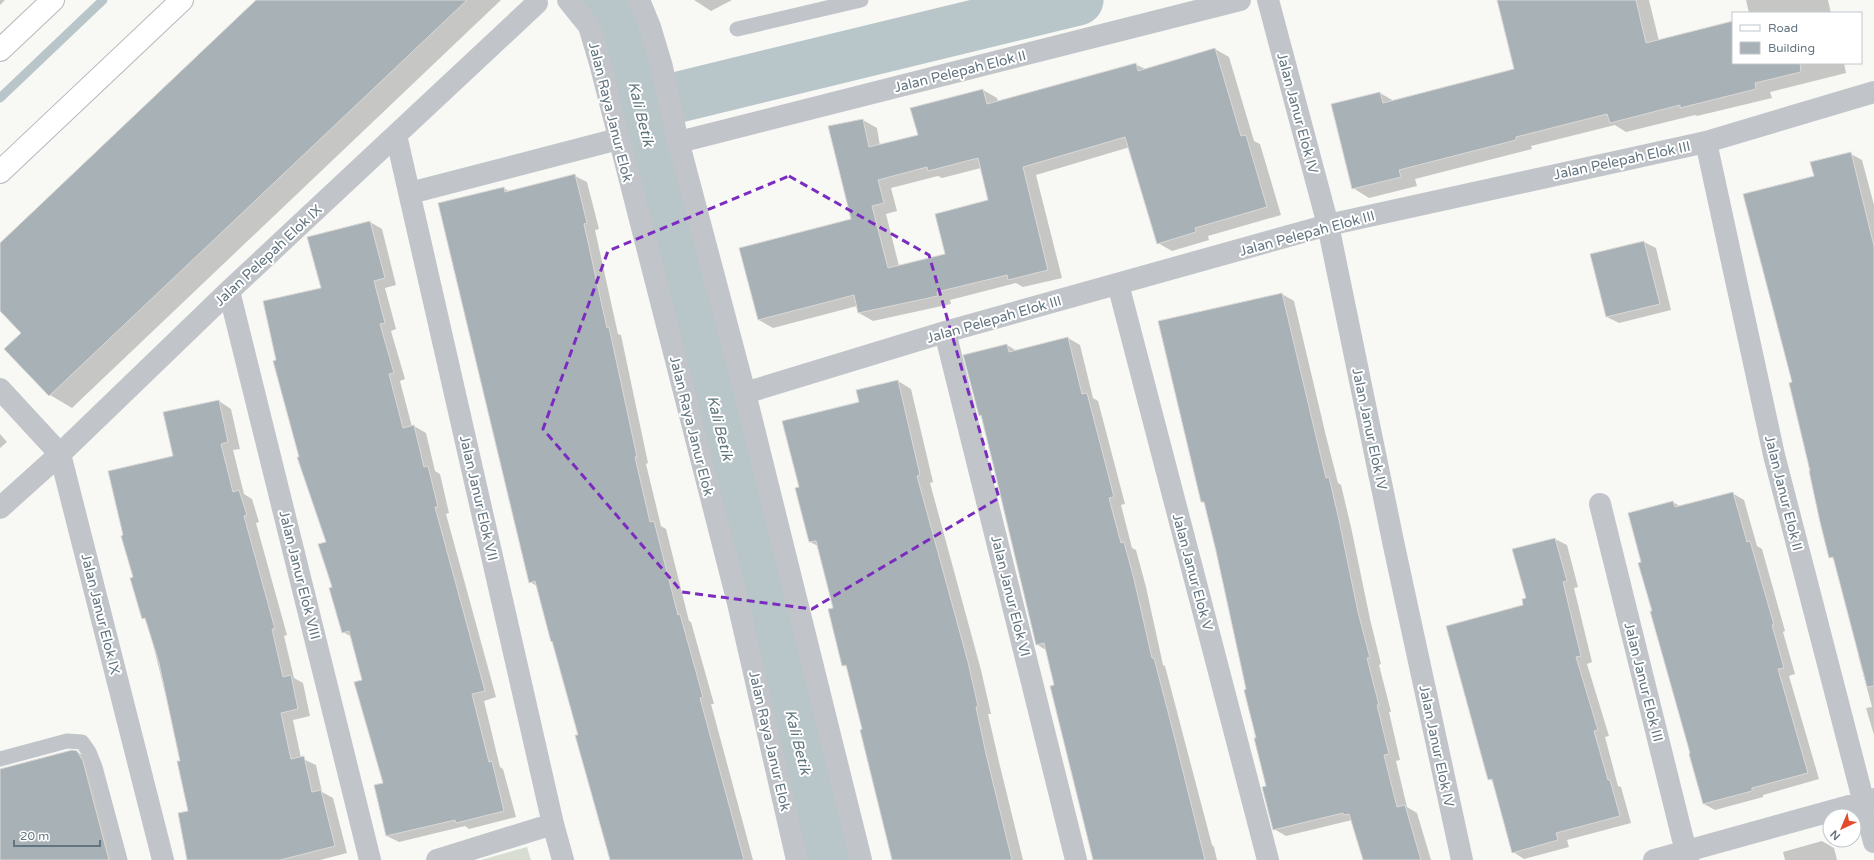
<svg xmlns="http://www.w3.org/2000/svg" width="1874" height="860" font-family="'Varela Round',sans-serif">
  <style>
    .green { fill: #d8ddd4 }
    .shadow { fill: #0003; fill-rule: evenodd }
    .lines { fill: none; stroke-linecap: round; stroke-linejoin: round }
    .stream { stroke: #b8c5c9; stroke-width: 9 }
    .river { stroke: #b8c5c9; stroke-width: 51 }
    .building { fill: #a8b1b6; stroke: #dad9d7; fill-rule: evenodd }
    .secondary-casing { stroke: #b3b9bd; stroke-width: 24 }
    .lane { stroke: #c1c5c9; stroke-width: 15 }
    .street { stroke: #c1c5c9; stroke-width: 22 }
    .secondary { stroke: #fff; stroke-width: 22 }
    .marked { fill: none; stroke: #7b2cbf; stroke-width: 3; stroke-dasharray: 8 5; stroke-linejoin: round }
    .labels { text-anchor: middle; stroke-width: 4; stroke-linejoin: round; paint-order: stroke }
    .street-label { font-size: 14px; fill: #637580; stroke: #fff }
    .water-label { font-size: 15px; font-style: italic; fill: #5e747b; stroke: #fff }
  </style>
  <rect width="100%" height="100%" fill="#f8f8f5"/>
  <path class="green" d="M527,847L531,860H481Z"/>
  <path class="shadow" d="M0,0H5L0,5Z
    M258,0H501L72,408L50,395L5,349L22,333L0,310V244Z
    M694,0H732L711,11Z
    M1498,0H1649L1659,41L1733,23V63H1844L1846,73L1770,92L1772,98L1697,116L1695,115L1626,132L1615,125L1531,146L1532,149L1415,179L1417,186L1369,198L1353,188L1380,93L1394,101L1515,69Z
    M1746,0H1828L1831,13H1749Z
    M1215,49L1229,57L1254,141L1260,144L1281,215L1208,236L1209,240L1172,251L1158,243L1130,147L1036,175L1062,278L1023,287L1016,283L950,300L951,304L873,321L859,313L857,306L773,328L759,320L852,219L863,120L877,128L880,146L919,136L983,90L997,98L998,102L1135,64L1145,69ZM981,168L990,201L946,255L899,266L886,214L897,211L891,188L938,176L942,178Z
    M1851,154L1862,160L1874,205V735L1866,708L1872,707L1858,655L1859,654L1835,560L1830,557L1790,384L1794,383L1815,177Z
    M575,176L587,182L599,229L595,230L618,334L621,335L648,463L646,464L661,526L666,529L689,621L691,622L714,704H711L753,860H611L579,735L537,586L530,582L504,188L510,192Z
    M370,222L382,229L396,285L385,288L396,329L391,331L405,379L400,381L412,427L414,426L426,433L435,471L440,474L449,513L446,514L496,697L484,701L500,767L503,769L516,817L469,829L465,826L399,842L387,836L384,784L363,680L352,637L343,632L334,587L327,543L300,457L278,361L322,289Z
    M1644,242L1656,248L1671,310L1619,323L1607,317Z
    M1282,294L1294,301L1326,436L1338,483L1341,485L1351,527L1370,619L1381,664L1379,665L1391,712H1389L1400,760L1396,761L1407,807L1417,813L1431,860H1364L1352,820L1286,836L1274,829L1258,738L1217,550L1205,503L1202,502Z
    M1068,338L1080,345L1093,398L1098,401L1125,504L1121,505L1132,548L1136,550L1146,587L1163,665L1165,666L1212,845L1214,847L1217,860H1094L1046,650L1036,644L982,417L979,415L1007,345L1017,351Z
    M898,381L911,389L933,482L930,483L981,670L991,714H988L999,762L1023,860H893L848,668L843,665L834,608L818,546L810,542L800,488L860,403Z
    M219,401L231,409L240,449L233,450L244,494L252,499L259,522L256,523L287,635L284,636L294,678L303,683L310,716L293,720L301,758L316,765L322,792L333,798L347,853L320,860H188L189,812L182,761L147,620L143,618L134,578L174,457Z
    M0,434L7,442L0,448Z
    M1732,493L1744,500L1757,546L1762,549L1785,631L1783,632L1795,674L1789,676L1819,779L1763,795V797L1715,810L1704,804L1651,612L1653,611L1642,563L1673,502L1681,507Z
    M1555,539L1567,545L1578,587L1574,588L1592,662L1587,664L1609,736L1605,737L1618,786L1621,787L1631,823L1567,840L1569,847L1524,859L1513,852L1494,782L1489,779L1524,605L1527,599L1514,550Z
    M77,752L99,764L127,860H0V770Z
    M1822,841L1834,848L1837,860H1785L1783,852Z"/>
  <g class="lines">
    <path class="stream" d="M0,98L103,0"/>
    <path class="river" d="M601,0L625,48L638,107L828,860
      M638,107L1078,0"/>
  </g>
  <path class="building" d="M256,0H467L49,396L4,349L21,333L0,311V243Z
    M1497,0H1636L1646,43L1733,21V63H1800L1801,72L1755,83L1756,89L1680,108V105L1610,123L1607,114L1516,137V140L1399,170L1401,177L1352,189L1331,104L1380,92L1383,103L1514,69Z
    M1215,48L1241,136L1246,135L1267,207L1195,228L1196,232L1157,244L1125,137L1023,167L1048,270L1008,280L1007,275L937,292L938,296L858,313L854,295L758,320L739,248L851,219L828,126L863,119L869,147L918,135L910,108L983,89L987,104L1136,63L1138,71ZM978,158L988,200L935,214L945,254L888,268L872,206L884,203L878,180L927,167L928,171Z
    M1851,152L1874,246V686L1867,687L1833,557L1829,558L1820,522L1809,471H1810L1789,383L1792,382L1743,194L1814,176L1810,162Z
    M575,174L587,223L584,224L607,328L609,327L637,457H635L650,522L654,521L678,615L680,614L703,697L700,698L744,860H610L575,735H578L552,641L551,642L535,581L529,583L438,203L504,187L505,192Z
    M370,221L385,278L374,281L385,323L380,324L394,373L389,374L403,428L414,425L424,467L428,466L438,507H435L485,691L472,694L489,762L492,761L504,811L456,823L455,820L386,836L374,785L383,783L354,682L362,680L349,631L342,633L329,588L332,587L318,544L326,542L297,457H299L273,361L276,360L263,301L321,288L307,237Z
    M1644,241L1660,304L1606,317L1590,254Z
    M1282,293L1314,428L1326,478L1329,477L1339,520L1358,612L1370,658H1367L1379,705H1377L1389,754L1384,755L1397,807L1405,805L1421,860H1363L1349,814L1343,815V813L1273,830L1262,787L1266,786L1254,738H1256L1244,690L1246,689L1216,551L1204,502H1201L1158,321Z
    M1068,337L1082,394L1087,393L1105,462L1114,497L1109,498L1121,543L1124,542L1134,579L1152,658H1154L1173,731L1205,860H1093L1050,686L1054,685L1044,643L1036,645L993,464L981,415L979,416L963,355L1007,344L1009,352Z
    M898,380L920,475L917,476L968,662L978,706L976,707L986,754L1012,860H892L860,730L862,729L846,665L842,666L828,609L833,608L816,541L809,542L795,488L799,487L782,421L859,402L856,390Z
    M219,400L228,442L221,444L233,492L239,490L247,515L244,516L275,629H272L283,677L291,675L298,709L281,713L291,759L304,756L312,792L321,790L335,846L280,860H187L178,813L188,811L177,761H180L159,663L145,618L142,619L130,578L133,577L121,536L123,535L108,471L173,456L163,412Z
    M1733,492L1747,542L1750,541L1774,625H1772L1784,668L1778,669L1808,773L1752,788V791L1703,804L1689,754L1690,753L1650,611H1652L1638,563L1641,562L1628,513L1673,501L1675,507Z
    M1555,538L1567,581L1563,582L1581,656L1576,657L1598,730L1594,731L1608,780H1610L1620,816L1556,833L1558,840L1512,853L1492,779L1488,780L1446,626L1523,605L1522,599L1526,598L1512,549Z
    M72,750L77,751L83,761L109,860H0V769Z"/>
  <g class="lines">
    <g class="secondary-casing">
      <path id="secondary" d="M0,50L53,0
        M0,172L182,0"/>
    </g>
    <path class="lane" d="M737,29L861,0
      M0,759L67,741L82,742L89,752L95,767L120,860"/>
    <path class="street" d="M568,0L589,26L600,63L738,603L797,860
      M639,0L650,27L662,67L676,133L745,393L861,860
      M1268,0L1328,225L1394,546L1462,860
      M396,135L553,824L563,860
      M679,142L1240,0
      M1706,142L1774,455L1874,842
      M410,193L618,139
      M1118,284L1268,860
      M229,291L370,860
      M945,332L1076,860
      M0,389L60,454L163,860
      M745,393L945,332L1328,225L1706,142L1874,92
      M1600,504L1688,860
      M0,508L60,454L229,291L537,3
      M437,860L553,824
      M1654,860L1874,799"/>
    <use href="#secondary" class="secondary"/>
  </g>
  <path class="marked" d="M789,176L929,255L999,498L812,609L682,592L543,429L608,251Z"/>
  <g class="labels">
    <g class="street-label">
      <text transform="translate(960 71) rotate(-14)" y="5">Jalan Pelepah Elok II</text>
      <text transform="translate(611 112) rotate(76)" y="5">Jalan Raya Janur Elok</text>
      <text transform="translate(1298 113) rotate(75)" y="5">Jalan Janur Elok IV</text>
      <text transform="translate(1622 160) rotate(-12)" y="5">Jalan Pelepah Elok III</text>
      <text transform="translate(1307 233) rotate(-15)" y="5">Jalan Pelepah Elok III</text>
      <text transform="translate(268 255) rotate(-43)" y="5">Jalan Pelepah Elok IX</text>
      <text transform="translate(994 319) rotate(-16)" y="5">Jalan Pelepah Elok III</text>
      <text transform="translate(692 426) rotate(76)" y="5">Jalan Raya Janur Elok</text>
      <text transform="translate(1370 429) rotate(78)" y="5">Jalan Janur Elok IV</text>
      <text transform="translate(1784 493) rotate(76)" y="5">Jalan Janur Elok II</text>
      <text transform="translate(479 498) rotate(77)" y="5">Jalan Janur Elok VII</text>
      <text transform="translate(1193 572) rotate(75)" y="5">Jalan Janur Elok V</text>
      <text transform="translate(300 575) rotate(76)" y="5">Jalan Janur Elok VIII</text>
      <text transform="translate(1011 596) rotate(76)" y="5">Jalan Janur Elok VI</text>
      <text transform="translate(101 614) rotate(76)" y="5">Jalan Janur Elok IX</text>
      <text transform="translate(1644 682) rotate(76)" y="5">Jalan Janur Elok III</text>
      <text transform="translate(770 741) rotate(77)" y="5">Jalan Raya Janur Elok</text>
      <text transform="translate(1437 746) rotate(78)" y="5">Jalan Janur Elok IV</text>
    </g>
    <g class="water-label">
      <text transform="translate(641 114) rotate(76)" y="5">Kali Betik</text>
      <text transform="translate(720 428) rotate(76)" y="5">Kali Betik</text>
      <text transform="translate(798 742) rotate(76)" y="5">Kali Betik</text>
    </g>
  </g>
  <rect x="1732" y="12" width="130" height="52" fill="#ffffff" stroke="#c1c8cc"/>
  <rect x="1740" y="25" width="20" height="6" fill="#ffffff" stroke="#c1c8cc"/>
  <text x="1768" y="32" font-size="12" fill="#637580">Road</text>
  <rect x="1740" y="42" width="20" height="12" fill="#a8b1b6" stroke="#c1c8cc"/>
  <text x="1768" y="52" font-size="12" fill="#637580">Building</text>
  <g transform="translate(1842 828) rotate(224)"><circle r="19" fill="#ffffff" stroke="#c1c8cc"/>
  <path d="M0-3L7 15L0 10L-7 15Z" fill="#e34c2a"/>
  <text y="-6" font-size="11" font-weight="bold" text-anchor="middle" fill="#637580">N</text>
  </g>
  <path d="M14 840v6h86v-6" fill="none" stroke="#637580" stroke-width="2"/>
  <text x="20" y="840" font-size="12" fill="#637580" stroke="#ffffff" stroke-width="3" paint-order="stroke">20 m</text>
</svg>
